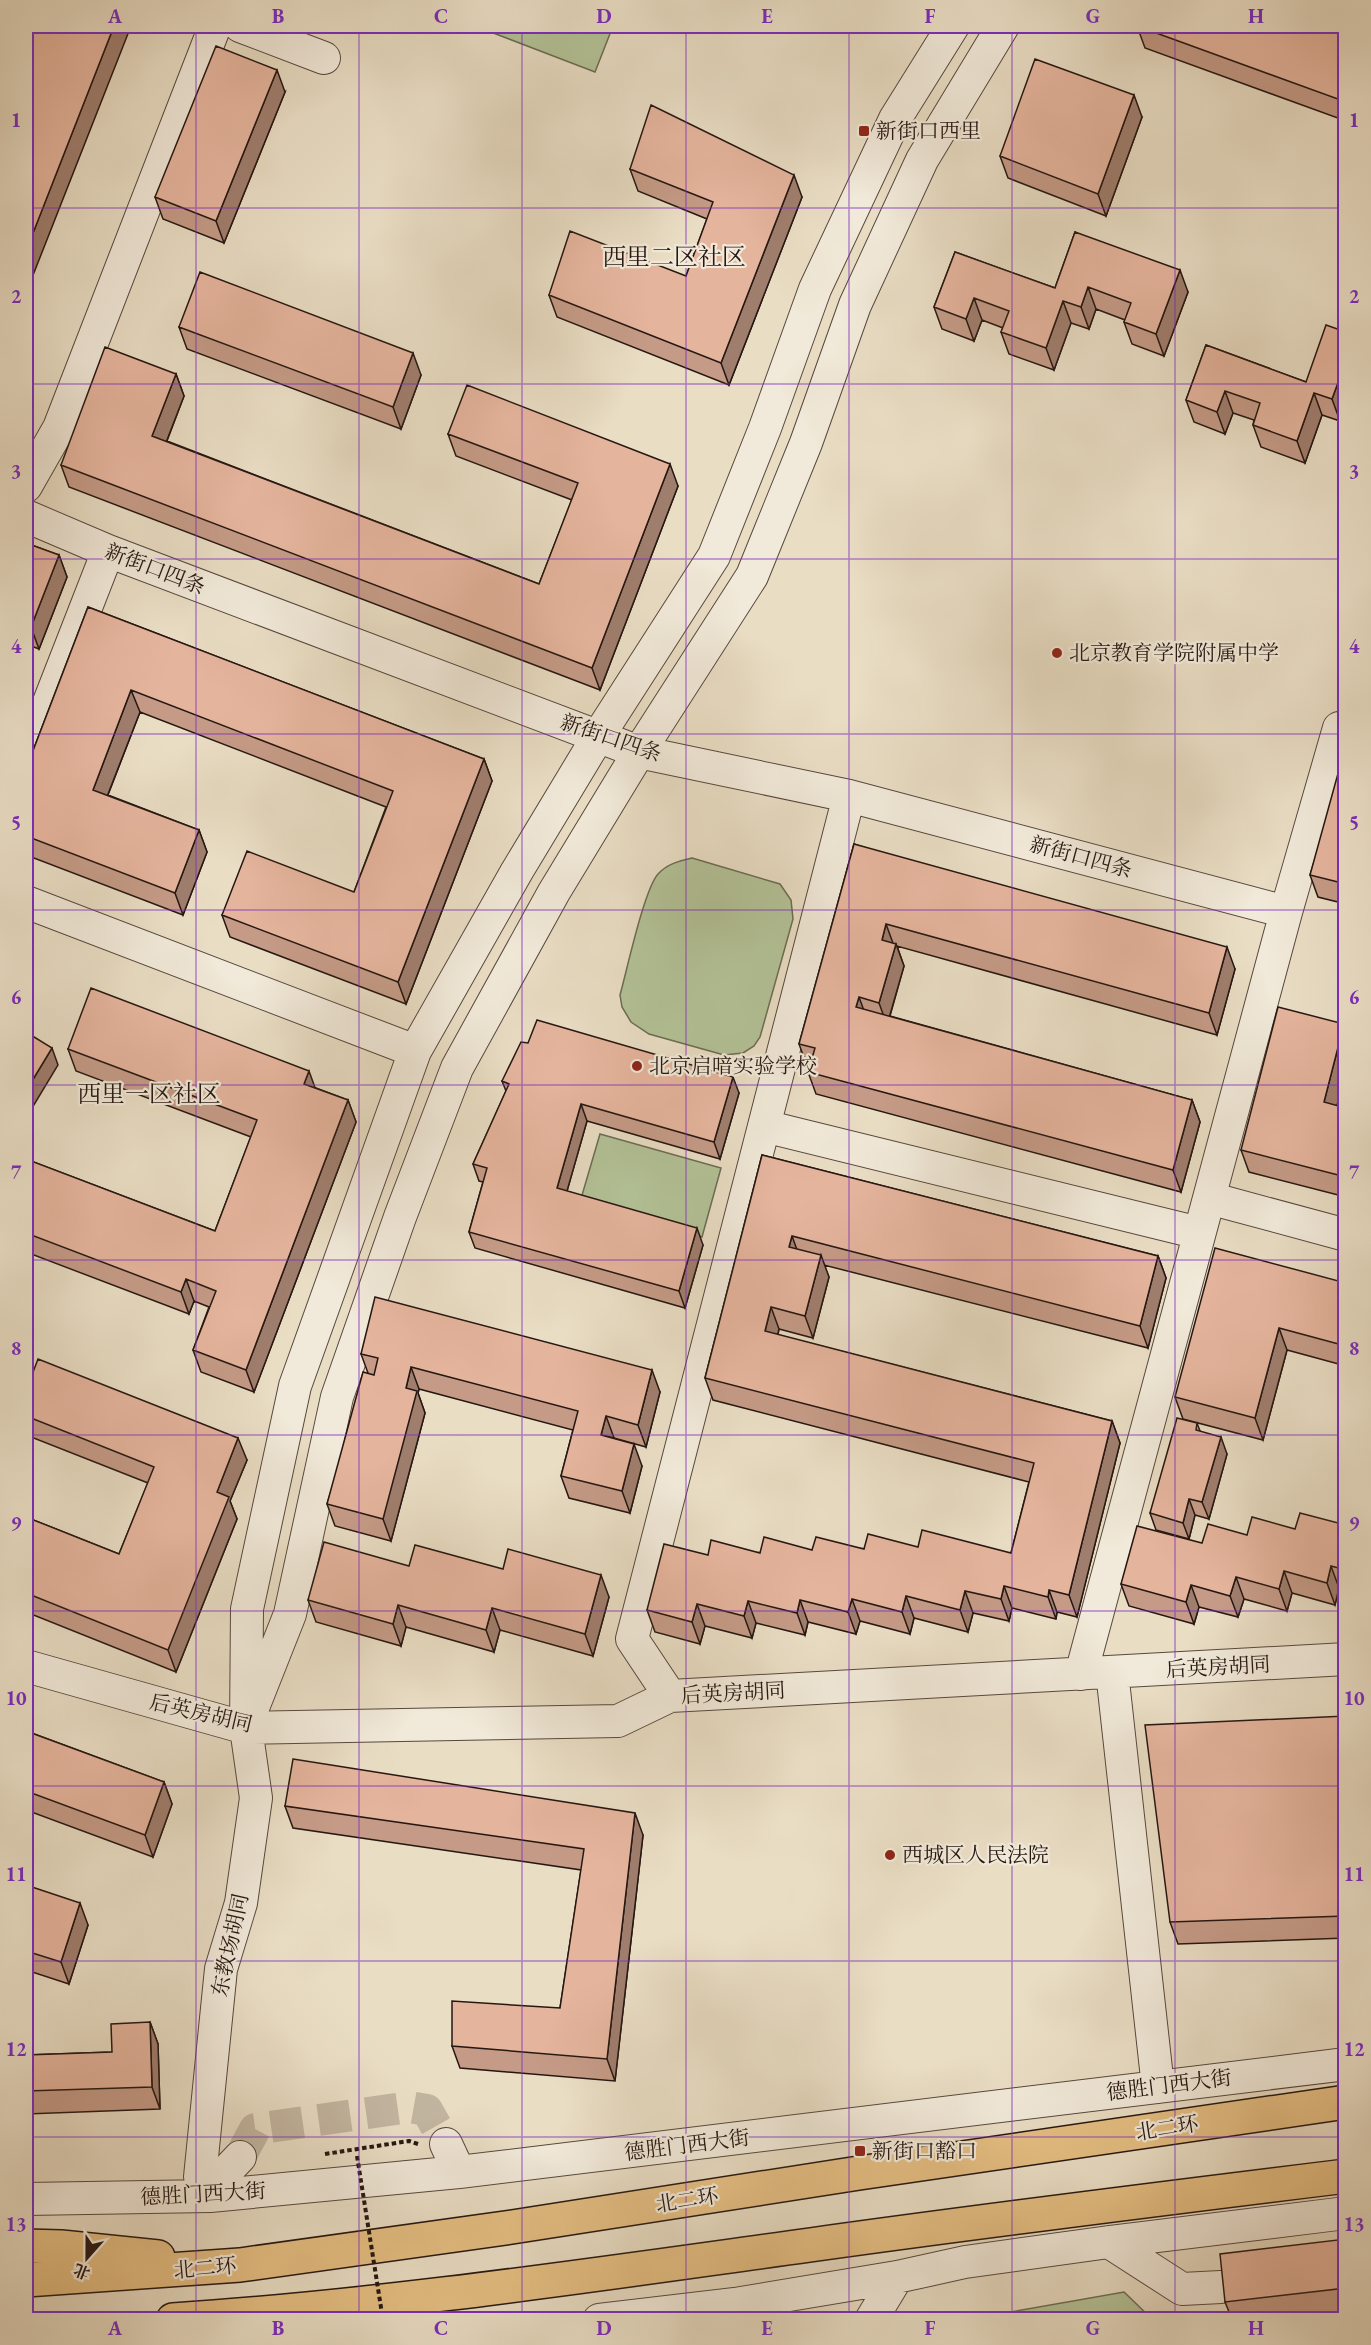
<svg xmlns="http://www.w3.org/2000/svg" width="1371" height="2345" font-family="'EB Garamond','Noto Serif SC',serif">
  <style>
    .green { fill: #b3c297; stroke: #6c6c54; stroke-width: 1.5 }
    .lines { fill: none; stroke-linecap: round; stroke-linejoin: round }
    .minor-tunnel { stroke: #c2b5a0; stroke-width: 32; stroke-dasharray: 32 16; stroke-linecap: butt }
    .minor-casing { stroke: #57483e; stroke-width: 34 }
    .highway-casing { stroke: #261712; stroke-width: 36 }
    .path { stroke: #261712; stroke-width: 4; stroke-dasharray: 4.5 3; stroke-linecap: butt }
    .minor { stroke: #f1e9d9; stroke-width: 32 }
    .highway { stroke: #e4be82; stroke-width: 33 }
    .path-bridge { stroke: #261712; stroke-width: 4; stroke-dasharray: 4.5 3; stroke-linecap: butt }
    .wall { fill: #c59b87; stroke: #261712; stroke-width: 1.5 }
    .shaded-wall { fill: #a07e6e; stroke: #261712; stroke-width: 1.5 }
    .building { fill: #e5b49d; stroke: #261712; stroke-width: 1.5 }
    .grid { fill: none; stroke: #7b2cbf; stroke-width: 1.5; stroke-opacity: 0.55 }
    .poi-dot { fill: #8f2418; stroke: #f1e9d9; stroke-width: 2 }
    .labels { text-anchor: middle; stroke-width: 4.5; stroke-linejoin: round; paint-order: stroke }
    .poi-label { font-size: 21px; fill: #261712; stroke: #f1e9d9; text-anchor: start }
    .street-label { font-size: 21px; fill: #261712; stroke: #f1e9d9 }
    .quarter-label { font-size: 24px; fill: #261712; stroke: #f1e9d9 }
    .neatline { fill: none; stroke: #7b2cbf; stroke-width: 2 }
    .grid-label { font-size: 20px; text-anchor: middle; font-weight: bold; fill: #7b2cbf }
  </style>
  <rect width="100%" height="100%" fill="#e9ddc4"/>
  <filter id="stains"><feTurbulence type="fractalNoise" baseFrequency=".00333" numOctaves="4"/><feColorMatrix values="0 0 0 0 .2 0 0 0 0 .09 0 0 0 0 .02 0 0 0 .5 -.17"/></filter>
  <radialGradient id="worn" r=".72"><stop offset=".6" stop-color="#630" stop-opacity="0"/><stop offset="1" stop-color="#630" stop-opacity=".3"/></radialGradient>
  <path class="green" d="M475,26H613L595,72Z
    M692,858L780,884L791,900L793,919L760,1037L754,1046L743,1053L724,1055L649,1034L631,1022L622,1007L620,995C627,970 644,890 658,874C667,864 679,861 692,858Z
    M600,1134L721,1168L702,1237L580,1202Z
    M1124,2292L1152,2319H971Z"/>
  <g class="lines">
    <path class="minor-tunnel" d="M240,2157L255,2129L410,2107L427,2110L446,2144"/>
    <g class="minor-casing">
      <path id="minor" d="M240,26L324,58
        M26,486L59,428L215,26
        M26,516L108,551L639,752L849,796L1286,912
        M26,761L108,551
        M26,902L415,1051
        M764,1126L1199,1233
        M1209,1198L1346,1235
        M26,1666L246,1728L618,1721L670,1696L1346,1659
        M1112,1672L1158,2087
        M1081,1674L1286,912L1339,728L1346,730
        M670,1696L632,1639L849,796
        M252,1710L290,1614L337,1397L400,1217L457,1068L554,892L639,752L752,576L806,443L855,305L922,160L1003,26
        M446,2144L459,2172
        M210,2196L200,2177L221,1969L241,1903L256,1798L246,1728L247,1609L295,1386L415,1051L517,871L599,735L714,556L765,428L815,289L895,119L953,26
        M210,2196L221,2177L240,2157
        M26,2199L210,2196L459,2172L1346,2064
        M1109,2242L1182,2289L1221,2287
        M599,2320L735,2304L897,2277L965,2262L1109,2242L1346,2213
        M871,2320L897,2277"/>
    </g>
    <g class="highway-casing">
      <path id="highway" d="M26,2246L61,2247L158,2257
        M26,2280L240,2265L512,2227L859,2173L1346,2102
        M173,2320C386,2306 598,2274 810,2245C988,2220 1167,2198 1346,2176"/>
    </g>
    <path class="path" d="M325,2154L409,2141L418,2144"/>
    <use href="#minor" class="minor"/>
    <use href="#highway" class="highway"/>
    <path class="path-bridge" d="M357,2156L383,2320"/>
  </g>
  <path class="wall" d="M1137,26L1346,30V121L1145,48Z
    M285,92L224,243L163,219L155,197Z
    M1142,117L1106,216L1008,178L1000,156Z
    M630,169L802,197L729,385L557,317L549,295L686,276L707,219L638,191Z
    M1075,232L1188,292L1164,356L1132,344L1124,322L1125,320L1096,309L1089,329L1071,323L1054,370L1009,354L1001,332L1003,328L982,320L974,341L942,329L934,307L955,252L1055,288Z
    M179,327L421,375L401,429L187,349Z
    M1346,332V405L1340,421L1322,415L1305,463L1261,447L1253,425L1254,420L1233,413L1225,434L1194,422L1186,400L1206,345L1306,382Z
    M176,374L184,396L167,441L539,584L572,500L456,456L448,434L678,486L600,690L69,487L61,465Z
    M26,543L59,555L67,577L39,649L26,644Z
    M88,607L484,759L492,781L406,1004L230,937L222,915L354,892L386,807L140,712L108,795L199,830L207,852L183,915L26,855V769Z
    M1346,760V904L1318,897L1310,875Z
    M854,844L1235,969L1217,1035L897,946L904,966L890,1016L1192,1100L1200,1122L1181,1192L816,1094L808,1072L809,1066H807L799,1044Z
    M1344,1024L1346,1028V1072L1337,1105L1346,1108V1197L1249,1172L1241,1150Z
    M68,1049L316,1088L348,1100L356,1122L254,1392L201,1372L193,1350L209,1307L194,1301L189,1314L26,1252V1159L215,1231L251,1137L76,1071Z
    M502,1081L739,1093L720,1159L587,1121L567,1191L703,1245L685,1308L475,1248L469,1232L483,1182L479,1181L473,1164L506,1091Z
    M762,1155L1158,1256L1166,1278L1148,1348L824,1265L829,1277L813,1338L779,1329L778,1335L1112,1421L1120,1443L1077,1617L1057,1612L1056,1619L1012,1608L1009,1621L973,1613L968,1632L914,1618L910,1634L860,1621L856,1634L808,1622L805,1635L756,1623L752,1638L705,1626L700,1644L655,1632L647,1610L708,1555L812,1550L918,1547L1011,1553L1029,1482L713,1400L705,1378Z
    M1346,1283V1366L1287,1350L1263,1440L1183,1419L1175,1397Z
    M361,1354L660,1392L646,1447L614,1438L642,1466L630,1513L569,1498L561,1476L573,1430L419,1389L418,1393L425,1413L391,1541L335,1526L327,1504L368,1373Z
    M26,1391L247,1460L230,1501L237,1519L176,1672L26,1612V1517L119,1554L148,1483L26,1435Z
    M1197,1423L1200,1431L1227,1454L1209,1519L1195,1515L1189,1539L1156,1530L1150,1513Z
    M1346,1525V1590L1339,1588L1335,1605L1292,1593L1287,1611L1244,1599L1238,1617L1199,1607L1194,1624L1129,1606L1121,1584L1202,1543L1247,1535L1295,1529Z
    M409,1566L503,1569L609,1597L593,1656L500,1630L494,1652L406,1627L401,1646L316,1622L308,1600Z
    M1346,1716V1938L1178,1944L1170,1922Z
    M26,1731L164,1782L172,1804L153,1857L26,1810Z
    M285,1806L643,1835L615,2081L460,2068L452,2046L560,2008L581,1870L293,1828Z
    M26,1885L88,1925L69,1984L26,1970Z
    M150,2022L158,2044L160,2109L26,2114V2055L112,2052Z
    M1346,2239V2311L1275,2319H1232L1225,2302Z"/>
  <path class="shaded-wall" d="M114,26H131L26,293V251Z
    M277,70L285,92L224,243L216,221Z
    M1134,95L1142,117L1106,216L1098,194Z
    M794,175L802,197L729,385L721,363Z
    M1180,270L1188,292L1164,356L1156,334Z
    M1088,287L1096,309L1089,329L1081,307Z
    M974,298L982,320L974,341L966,319Z
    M1063,301L1071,323L1054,370L1046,348Z
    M413,353L421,375L401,429L393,407Z
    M176,374L184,396L160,458L152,436Z
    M1339,380L1346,398V405L1340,421L1332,399Z
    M1225,391L1233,413L1225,434L1217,412Z
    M1314,393L1322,415L1305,463L1297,441Z
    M670,464L678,486L600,690L592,668Z
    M59,555L67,577L39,649L31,627Z
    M131,690L140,712L101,812L93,790Z
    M484,759L492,781L406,1004L398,982Z
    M199,830L207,852L183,915L175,893Z
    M886,924L894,946L882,940Z
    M896,944L904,966L887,1025L879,1003Z
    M1227,947L1235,969L1217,1035L1209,1013Z
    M859,997L867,1019L856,1007Z
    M1344,1024L1346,1028V1072L1332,1124L1324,1102Z
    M52,1048L58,1065L26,1118V1091Z
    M309,1071L317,1093L304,1084Z
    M733,1077L739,1093L720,1159L714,1142Z
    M348,1100L356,1122L254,1392L246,1370Z
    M1192,1100L1200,1122L1181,1192L1173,1170Z
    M581,1104L587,1121L563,1205L557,1188Z
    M697,1228L703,1245L685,1308L679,1291Z
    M792,1236L800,1258L789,1247Z
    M821,1255L829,1277L813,1338L805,1316Z
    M1158,1256L1166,1278L1148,1348L1140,1326Z
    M186,1279L194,1301L189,1314L181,1292Z
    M771,1307L779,1329L773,1353L765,1331Z
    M1279,1328L1287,1350L1263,1440L1255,1418Z
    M411,1367L419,1389L418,1393L425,1413L391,1541L383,1519L406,1388Z
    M652,1370L660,1392L646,1447L638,1425Z
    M606,1416L614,1438L601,1435Z
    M1112,1421L1120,1443L1077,1617L1069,1595Z
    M1221,1437L1227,1454L1209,1519L1202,1502Z
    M238,1438L247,1460L230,1501L237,1519L176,1672L168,1650L217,1492Z
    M634,1444L642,1466L630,1513L622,1491Z
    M1189,1499L1195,1515L1189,1539L1183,1523Z
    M1331,1566L1339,1588L1335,1605L1327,1583Z
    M1284,1571L1292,1593L1287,1611L1279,1589Z
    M601,1575L609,1597L593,1656L585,1634Z
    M1236,1577L1244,1599L1238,1617L1230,1596Z
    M1191,1585L1199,1607L1194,1624L1186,1602Z
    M1004,1586L1012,1608L1009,1621L1001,1599Z
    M1049,1590L1057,1612L1056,1619L1048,1597Z
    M965,1591L973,1613L968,1632L960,1610Z
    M906,1596L914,1618L910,1634L902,1612Z
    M852,1599L860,1621L856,1634L848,1612Z
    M800,1600L808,1622L805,1635L797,1613Z
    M748,1601L756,1623L752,1638L744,1616Z
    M697,1604L705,1626L700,1644L692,1622Z
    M398,1605L406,1627L401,1646L393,1624Z
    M492,1608L500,1630L494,1652L486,1630Z
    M164,1782L172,1804L153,1857L145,1835Z
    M635,1813L643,1835L615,2081L607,2059Z
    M80,1903L88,1925L69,1984L61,1962Z
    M150,2022L158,2044L160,2109L152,2087Z"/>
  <path class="building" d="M26,26H114L26,251Z
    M1137,26H1332L1346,30V102Z
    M216,46L277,70L216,221L155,197Z
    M1035,59L1134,95L1098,194L1000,156Z
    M651,105L794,175L721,363L549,295L570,231L686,276L713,202L630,169Z
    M1075,232L1180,270L1156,334L1124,322L1131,303L1088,287L1081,307L1063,301L1046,348L1001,332L1009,311L974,298L966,319L934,307L955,252L1055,288Z
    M200,272L413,353L393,407L179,327Z
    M1326,325L1346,332V382L1339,380L1332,399L1314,393L1297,441L1253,425L1260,403L1225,391L1217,412L1186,400L1206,345L1306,382Z
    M105,347L176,374L152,436L539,584L578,483L448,434L467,385L670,464L592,668L61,465Z
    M26,543L59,555L31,627L26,625Z
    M88,607L484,759L398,982L222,915L247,851L354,892L393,791L131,690L93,790L199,830L175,893L26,836V769Z
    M1342,759L1346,760V884L1310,875Z
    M854,844L1227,947L1209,1013L886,924L882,940L896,944L879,1003L859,997L856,1007L1192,1100L1173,1170L808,1072L815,1048L799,1044Z
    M91,988L309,1071L304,1084L348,1100L246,1370L193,1350L216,1291L186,1279L181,1292L26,1233V1159L215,1231L257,1120L68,1049Z
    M1278,1007L1344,1024L1324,1102L1346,1108V1177L1241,1150Z
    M537,1020L733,1077L714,1142L581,1104L557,1188L697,1228L679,1291L469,1232L487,1168L473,1164L509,1084L502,1081L521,1042L528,1043Z
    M26,1032L52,1048L26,1091Z
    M762,1155L1158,1256L1140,1326L792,1236L789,1247L821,1255L805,1316L771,1307L765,1331L1112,1421L1069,1595L1049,1590L1048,1597L1004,1586L1001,1599L965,1591L960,1610L906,1596L902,1612L852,1599L848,1612L800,1600L797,1613L748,1601L744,1616L697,1604L692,1622L647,1610L664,1544L708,1555L711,1540L760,1553L764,1537L812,1550L816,1537L864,1549L868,1534L918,1547L922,1530L1011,1553L1034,1463L705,1378Z
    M1215,1248L1346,1283V1346L1279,1328L1255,1418L1175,1397Z
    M375,1297L652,1370L638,1425L606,1416L601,1435L634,1444L622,1491L561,1476L578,1411L411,1367L406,1388L417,1391L383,1519L327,1504L363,1372L374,1375L378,1358L361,1354Z
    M38,1359L238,1438L217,1492L229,1497L168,1650L26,1593V1517L119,1554L154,1467L26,1416V1391Z
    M1177,1418L1197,1423L1196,1430L1221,1437L1202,1502L1189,1499L1183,1523L1150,1513Z
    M1300,1513L1346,1525V1570L1331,1566L1327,1583L1284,1571L1279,1589L1236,1577L1230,1596L1191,1585L1186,1602L1121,1584L1137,1526L1202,1543L1208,1524L1247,1535L1252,1517L1295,1529Z
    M324,1542L409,1566L415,1545L503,1569L508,1549L601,1575L585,1634L492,1608L486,1630L398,1605L393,1624L308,1600Z
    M1346,1716V1916L1170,1922L1145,1725Z
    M26,1731L164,1782L145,1835L26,1791Z
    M293,1759L635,1813L607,2059L452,2046V2001L560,2008L584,1849L285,1806Z
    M26,1885L80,1903L61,1962L26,1951Z
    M150,2022L152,2087L26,2091V2055L112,2052L111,2024Z
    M1346,2239V2288L1225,2302L1220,2254Z"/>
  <path class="grid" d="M196,26V2320M359,26V2320M522,26V2320M686,26V2320M849,26V2320M1012,26V2320M1175,26V2320M26,208H1346M26,384H1346M26,559H1346M26,734H1346M26,910H1346M26,1085H1346M26,1260H1346M26,1435H1346M26,1611H1346M26,1786H1346M26,1961H1346M26,2137H1346"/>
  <g class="poi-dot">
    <rect x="858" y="125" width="12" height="12" rx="3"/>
    <circle cx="1057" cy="653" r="6"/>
    <circle cx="637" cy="1066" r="6"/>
    <circle cx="890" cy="1855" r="6"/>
    <rect x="854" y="2145" width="12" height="12" rx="3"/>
  </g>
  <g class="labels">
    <g class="poi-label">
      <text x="876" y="138">新街口西里</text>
      <text x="1069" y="660">北京教育学院附属中学</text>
      <text x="649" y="1073">北京启喑实验学校</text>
      <text x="902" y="1862">西城区人民法院</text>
      <text x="872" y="2158">新街口豁口</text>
    </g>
    <g class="street-label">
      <text transform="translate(155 569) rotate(21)" y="7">新街口四条</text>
      <text transform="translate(611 738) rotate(19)" y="7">新街口四条</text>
      <text transform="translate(1081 857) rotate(15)" y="7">新街口四条</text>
      <text transform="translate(1218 1667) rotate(-3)" y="7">后英房胡同</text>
      <text transform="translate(733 1693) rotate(-3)" y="7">后英房胡同</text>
      <text transform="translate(201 1713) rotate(13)" y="7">后英房胡同</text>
      <text transform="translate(230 1945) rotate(-78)" y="7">东教场胡同</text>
      <text transform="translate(1169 2085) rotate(-7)" y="7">德胜门西大街</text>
      <text transform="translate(1167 2128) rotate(-9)" y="7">北二环</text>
      <text transform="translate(687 2145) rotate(-7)" y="7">德胜门西大街</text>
      <text transform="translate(203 2194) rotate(-3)" y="7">德胜门西大街</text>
      <text transform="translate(687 2200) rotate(-9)" y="7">北二环</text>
      <text transform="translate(205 2268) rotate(-5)" y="7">北二环</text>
    </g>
    <g class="quarter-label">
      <text x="674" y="265">西里二区社区</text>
      <text x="149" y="1102">西里一区社区</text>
    </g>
  </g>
  <rect width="1371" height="2345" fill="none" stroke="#e9ddc4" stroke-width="66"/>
  <g transform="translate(87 2258) rotate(201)" stroke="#f1e9d9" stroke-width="4.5" paint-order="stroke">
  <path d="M0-4.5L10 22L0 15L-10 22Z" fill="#261712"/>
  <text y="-9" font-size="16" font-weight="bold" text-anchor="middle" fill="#261712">北</text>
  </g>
  <rect x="33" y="33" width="1305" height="2279" class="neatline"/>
  <g class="grid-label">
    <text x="115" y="23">A</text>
    <text x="278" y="23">B</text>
    <text x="441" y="23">C</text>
    <text x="604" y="23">D</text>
    <text x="767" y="23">E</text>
    <text x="930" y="23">F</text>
    <text x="1093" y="23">G</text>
    <text x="1256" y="23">H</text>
    <text x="16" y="127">1</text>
    <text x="1354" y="127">1</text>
    <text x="16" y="303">2</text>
    <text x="1354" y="303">2</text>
    <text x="16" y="478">3</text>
    <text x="1354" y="478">3</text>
    <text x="16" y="653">4</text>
    <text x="1354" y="653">4</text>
    <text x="16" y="829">5</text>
    <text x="1354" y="829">5</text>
    <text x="16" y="1004">6</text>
    <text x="1354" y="1004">6</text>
    <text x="16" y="1179">7</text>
    <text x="1354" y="1179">7</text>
    <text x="16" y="1355">8</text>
    <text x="1354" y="1355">8</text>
    <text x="16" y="1530">9</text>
    <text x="1354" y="1530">9</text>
    <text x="16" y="1705">10</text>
    <text x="1354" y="1705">10</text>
    <text x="16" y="1881">11</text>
    <text x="1354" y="1881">11</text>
    <text x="16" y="2056">12</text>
    <text x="1354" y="2056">12</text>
    <text x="16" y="2231">13</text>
    <text x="1354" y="2231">13</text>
    <text x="115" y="2335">A</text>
    <text x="278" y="2335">B</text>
    <text x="441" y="2335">C</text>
    <text x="604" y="2335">D</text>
    <text x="767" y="2335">E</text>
    <text x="930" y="2335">F</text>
    <text x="1093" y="2335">G</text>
    <text x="1256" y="2335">H</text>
  </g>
  <rect width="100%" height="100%" filter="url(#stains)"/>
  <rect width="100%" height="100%" fill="url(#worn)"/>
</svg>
